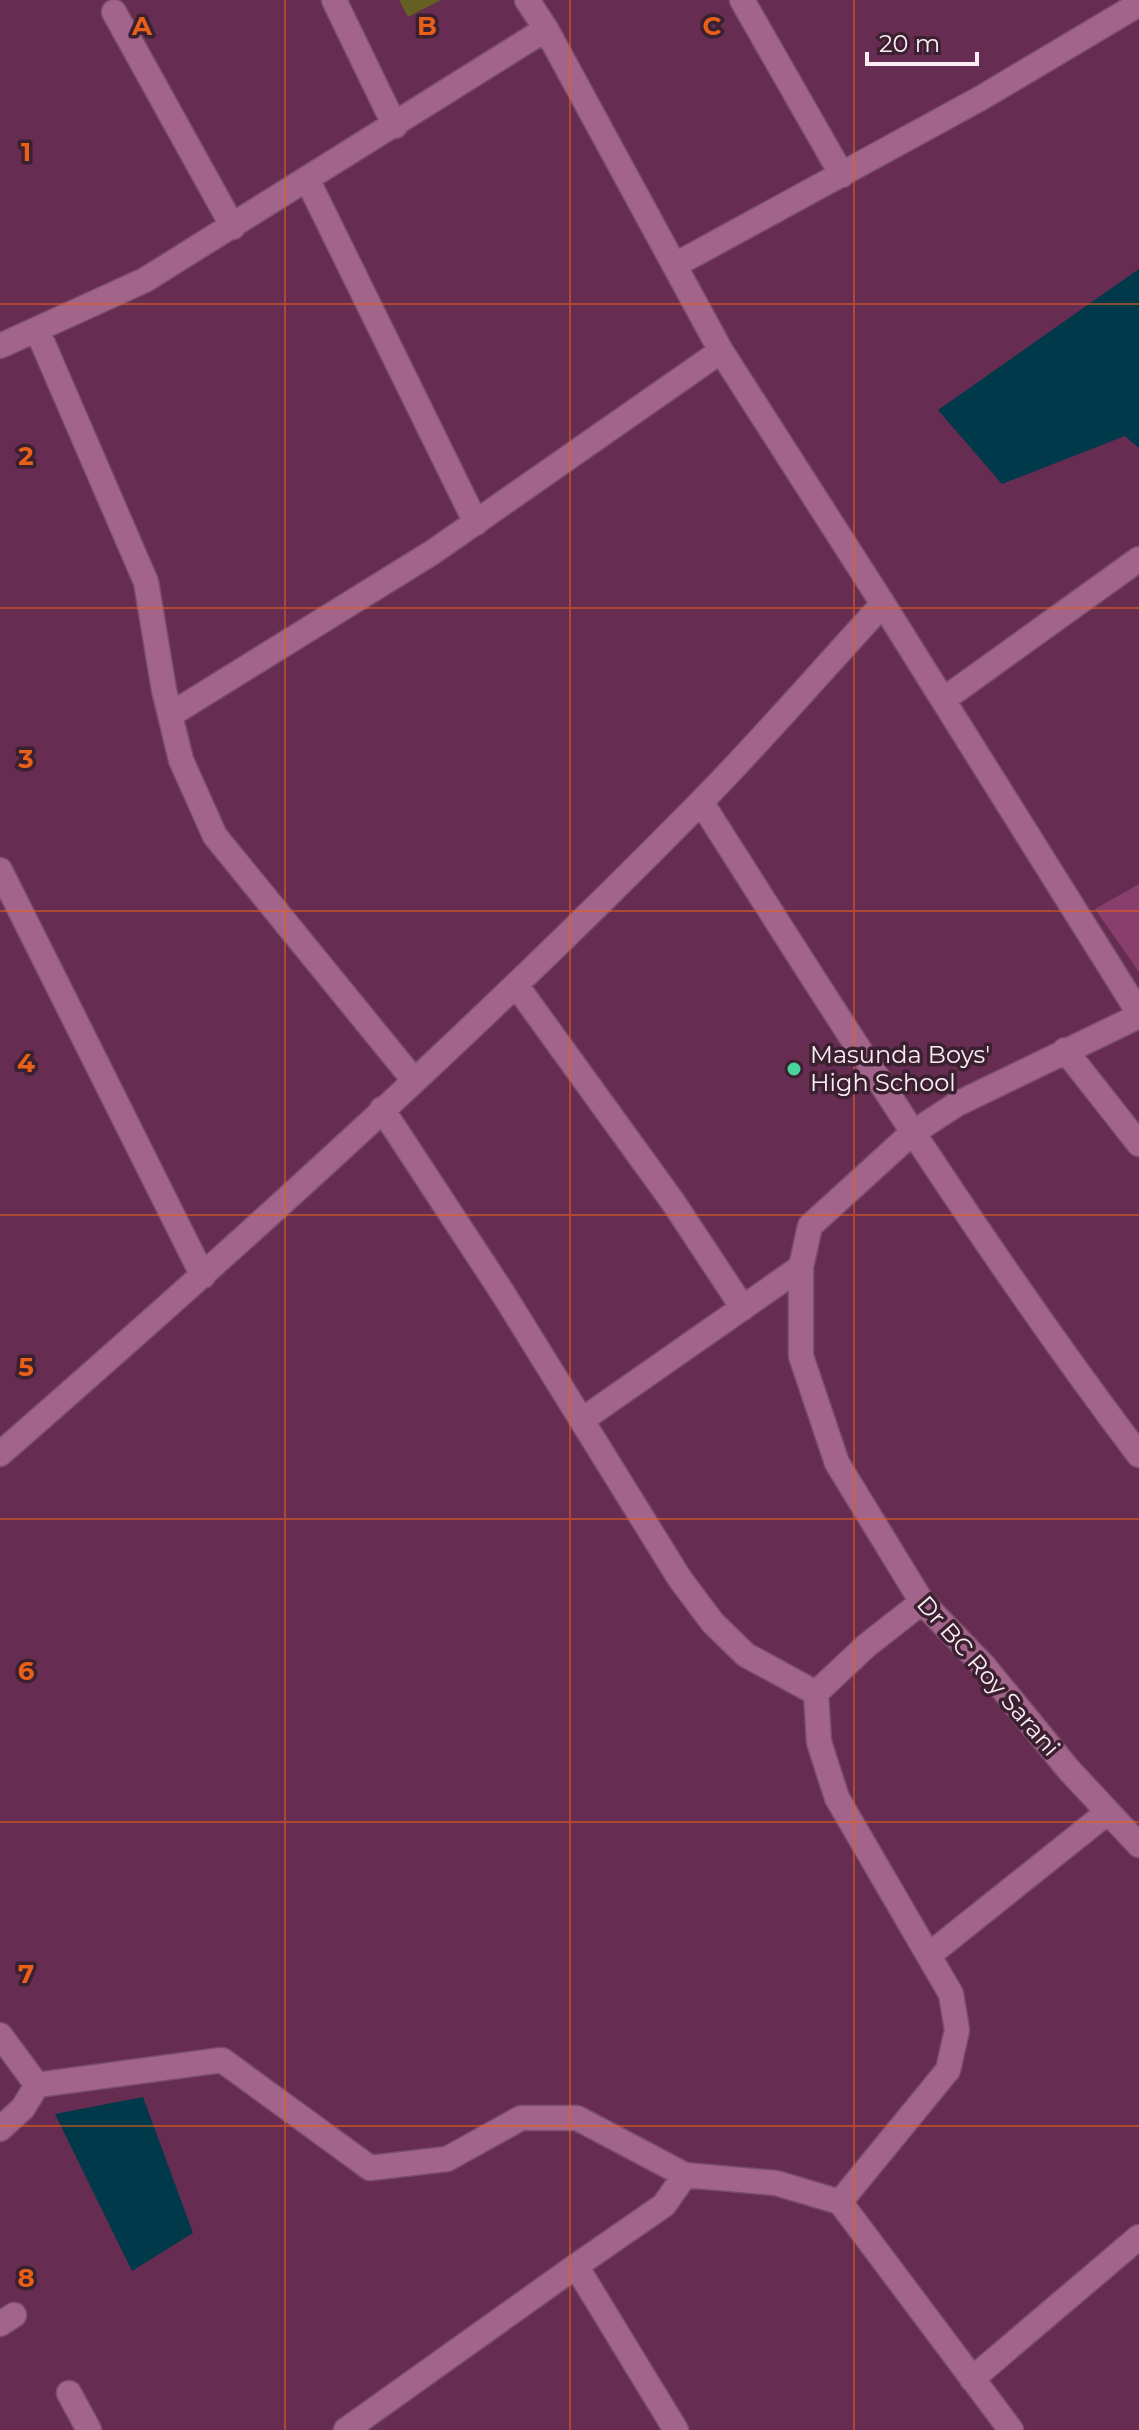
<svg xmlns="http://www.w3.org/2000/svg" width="1139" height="2430" font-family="Montserrat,sans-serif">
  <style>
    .green { fill: #883f6d }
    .water { fill: #00394a }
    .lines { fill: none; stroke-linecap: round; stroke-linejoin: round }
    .minor-casing { stroke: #7a4e6b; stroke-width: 27 }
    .minor { stroke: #a3648b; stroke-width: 24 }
    .wall { fill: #655f23 }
    .grid { fill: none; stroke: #e96018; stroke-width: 2; stroke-opacity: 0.55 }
    .poi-dot { fill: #48d49d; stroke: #3b2030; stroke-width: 3 }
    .labels { text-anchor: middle; stroke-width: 7; stroke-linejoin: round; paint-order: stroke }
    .poi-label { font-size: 24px; fill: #fcedf5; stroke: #3b2030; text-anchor: start }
    .street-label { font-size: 24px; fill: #fcedf5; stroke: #3b2030 }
    .grid-label { font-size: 26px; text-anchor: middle; font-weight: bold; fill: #e96018; stroke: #3b2030; stroke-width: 7; stroke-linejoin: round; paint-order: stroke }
  </style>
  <rect width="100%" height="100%" fill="#662c51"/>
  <path class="green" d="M1139,884V972L1095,909Z"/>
  <path class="water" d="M1139,269V448L1125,436L1002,484L938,410Z
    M143,2097L193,2233L132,2271L55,2114Z"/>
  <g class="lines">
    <g class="minor-casing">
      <path id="minor" d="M334,0L395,126
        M527,0L546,29L721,351L883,604
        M742,0L842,175
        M114,12L233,227
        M308,181L476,523
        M675,265L981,98L1139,4
        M38,332L146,582L164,690L181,760L215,836L413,1079
        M0,346L145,280L546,29
        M943,700L1139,559
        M170,715L433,552L721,351
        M701,802C842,1023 980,1245 1139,1455
        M0,870L203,1276
        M516,985L673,1202L743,1308
        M1139,1016L957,1104L911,1134L810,1226L801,1267V1356L837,1463L922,1602L984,1666L1069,1770L1139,1845
        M1065,1050L1139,1144
        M382,1109L504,1295L680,1579L713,1623L746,1655L816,1693
        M582,1420L801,1267
        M0,1454C239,1245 476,1031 699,804C763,739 822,670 883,604L1139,1013
        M929,1955L1108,1812
        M0,2035L37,2085L222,2060L370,2168L447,2159L521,2118H577L685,2175
        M0,2129L23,2108L37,2085
        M840,2202L948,2070L957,2030L951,1994L837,1798L819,1742L816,1693L866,1646L922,1602
        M0,2324L14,2315
        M972,2379L1139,2237
        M69,2393L89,2430
        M346,2430L576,2266
        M676,2430L576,2266L664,2205L685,2175L776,2183L840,2202L1011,2430"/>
    </g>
    <use href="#minor" class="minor"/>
  </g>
  <path class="wall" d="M399,0H441L408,17Z"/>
  <path class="grid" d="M285,0V2430M570,0V2430M854,0V2430M0,304H1139M0,608H1139M0,911H1139M0,1215H1139M0,1519H1139M0,1822H1139M0,2126H1139"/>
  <circle class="poi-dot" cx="794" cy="1069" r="8"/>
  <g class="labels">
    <g class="poi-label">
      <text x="810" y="1063">Masunda Boys'<tspan x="810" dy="28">High School</tspan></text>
    </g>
    <g class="street-label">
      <text transform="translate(988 1676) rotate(49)" y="8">Dr BC Roy Sarani</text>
    </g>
  </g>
  <g class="grid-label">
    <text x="142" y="35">A</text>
    <text x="427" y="35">B</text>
    <text x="712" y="35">C</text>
    <text x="26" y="161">1</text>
    <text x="26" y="465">2</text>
    <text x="26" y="768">3</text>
    <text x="26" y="1072">4</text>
    <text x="26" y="1376">5</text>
    <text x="26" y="1680">6</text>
    <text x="26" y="1983">7</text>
    <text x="26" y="2287">8</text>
  </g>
  <path d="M867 52v12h110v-12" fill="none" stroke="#fcedf5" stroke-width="4"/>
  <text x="879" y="52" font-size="24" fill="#fcedf5" stroke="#3b2030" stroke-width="6" paint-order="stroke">20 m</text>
</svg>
